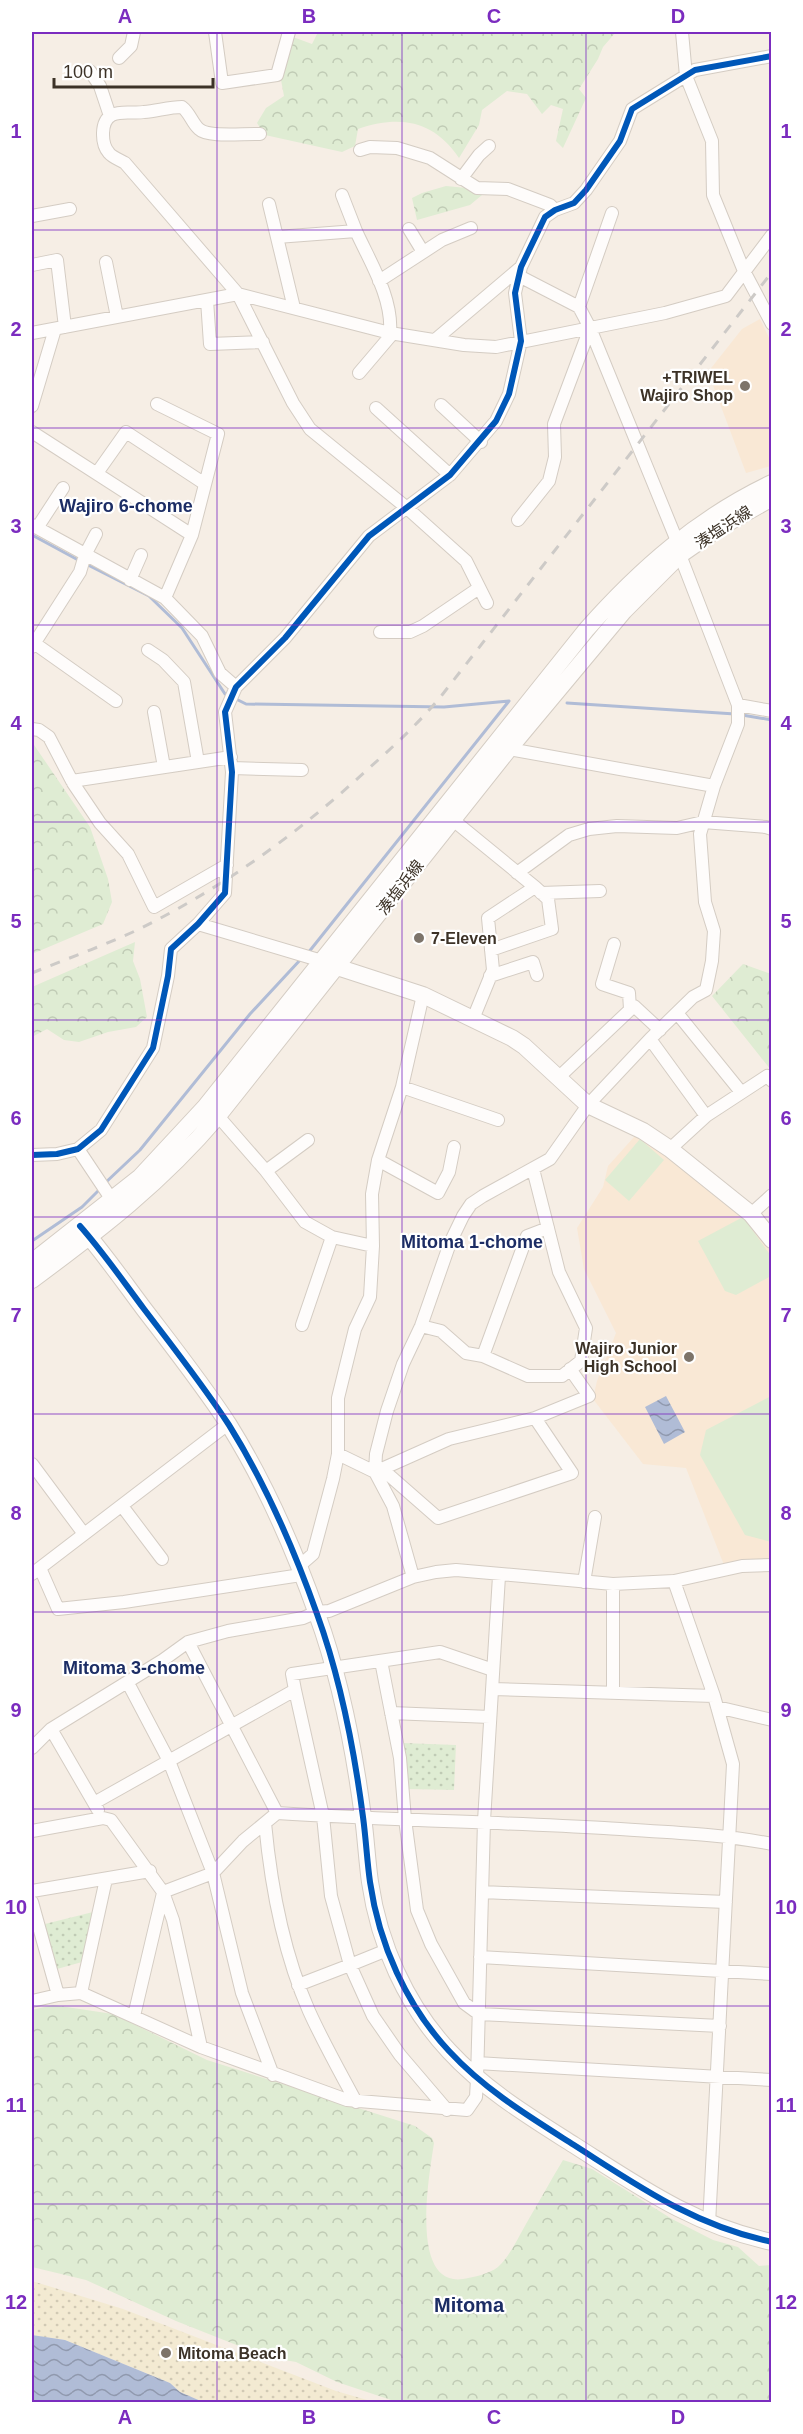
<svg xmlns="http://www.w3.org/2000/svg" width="803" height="2434" font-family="Arial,'Noto Sans JP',sans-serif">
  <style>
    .built { fill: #f9e8d5 }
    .grass { fill: #dfecd3 }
    .forest { fill: url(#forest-crowns) }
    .sand { fill: url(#sand-dots) }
    .park { fill: url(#park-dots) }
    .water { fill: url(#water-waves) }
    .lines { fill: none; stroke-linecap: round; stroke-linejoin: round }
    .stream { stroke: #b0bcd6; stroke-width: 3 }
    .street-casing { stroke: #d4ccc3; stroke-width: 14 }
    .secondary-casing { stroke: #d4ccc3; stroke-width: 18 }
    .street { stroke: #fefcfb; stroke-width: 12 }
    .secondary { stroke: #fefcfb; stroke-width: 16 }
    .rail { stroke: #cdcac7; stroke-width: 3; stroke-dasharray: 10 10; stroke-linecap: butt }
    .cycleway-casing { stroke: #fff; stroke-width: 10 }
    .cycleway { stroke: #0057b8; stroke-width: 6 }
    .grid { fill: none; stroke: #7b2cbf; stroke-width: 1.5; stroke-opacity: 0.55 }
    .poi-dot { fill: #7d746a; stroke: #fff; stroke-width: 2 }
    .labels { text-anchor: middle; stroke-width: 4.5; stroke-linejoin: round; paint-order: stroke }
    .poi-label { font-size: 16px; font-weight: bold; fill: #3c3227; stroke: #fff; text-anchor: end }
    .street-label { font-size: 16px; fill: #3c3227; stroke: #fff }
    .neighbourhood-label { font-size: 18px; font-weight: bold; fill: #1c2d65; stroke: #fff }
    .quarter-label { font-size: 20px; font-weight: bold; fill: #1c2d65; stroke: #fff }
    .neatline { fill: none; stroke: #7b2cbf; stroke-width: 2 }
    .grid-label { font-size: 20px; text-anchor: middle; font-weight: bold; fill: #7b2cbf }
  </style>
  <defs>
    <pattern id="forest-crowns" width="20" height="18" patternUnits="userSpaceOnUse" patternTransform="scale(1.5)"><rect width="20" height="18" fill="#dfecd3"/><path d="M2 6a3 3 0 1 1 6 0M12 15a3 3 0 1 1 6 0" fill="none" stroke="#c0cbb5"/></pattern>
    <pattern id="sand-dots" width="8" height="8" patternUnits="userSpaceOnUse" patternTransform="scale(1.5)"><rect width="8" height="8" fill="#f3ead2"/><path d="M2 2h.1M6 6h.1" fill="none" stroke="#d1c9b4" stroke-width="1.8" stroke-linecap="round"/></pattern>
    <pattern id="park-dots" width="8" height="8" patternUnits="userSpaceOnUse" patternTransform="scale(1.5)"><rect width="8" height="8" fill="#dfecd3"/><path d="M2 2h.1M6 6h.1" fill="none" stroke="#c0cbb5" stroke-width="1.8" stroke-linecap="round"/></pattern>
    <pattern id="water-waves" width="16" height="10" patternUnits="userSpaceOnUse" patternTransform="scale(1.5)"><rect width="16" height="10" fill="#b0bcd6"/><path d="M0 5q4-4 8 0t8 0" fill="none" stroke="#9099ae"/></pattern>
  </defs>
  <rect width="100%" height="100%" fill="#f6eee5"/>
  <path class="built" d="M760,319L771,342V466L746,473L708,372L742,329Z
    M639,1136L746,1218L771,1252V1561L743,1559L724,1565L686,1468L643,1464L593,1399L597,1381L616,1333L584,1269L577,1228L603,1187L608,1166L634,1137Z"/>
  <path class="grass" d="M640,1139L664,1160L629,1201L605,1180Z
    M743,1217L771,1256V1276L736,1295L725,1291L698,1241Z
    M771,1396V1542L745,1535L700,1455L706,1430Z"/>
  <path class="forest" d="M318,32H616L603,47L598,59L579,89L586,98L563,148L556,141L563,109L551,105L542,114L527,94L507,91L482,110L479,125L459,158C433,120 400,115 358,129L355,146L342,152L265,135L257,123L266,108L284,96L281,80L293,37L312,44Z
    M446,186L467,188L482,195L470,205L417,220L412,198L422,193Z
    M32,742L90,827L108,879L112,902L103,924L32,954Z
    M135,942L133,961L140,979L147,1017L136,1027L108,1032L79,1042L64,1040L47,1029L32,1037V987Z
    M743,964L771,974V1070L712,996Z
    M53,2005L113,2014L207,2060L415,2126L432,2138L434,2143C430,2171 408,2287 463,2279C474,2277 489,2274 498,2267C510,2256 518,2238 526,2224C538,2203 550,2182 563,2160L592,2169L672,2219L713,2240L738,2247L759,2266L771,2265V2402H397L337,2382L296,2362L267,2357L176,2321L86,2280L32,2267V2010Z"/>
  <path class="sand" d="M32,2281L123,2309L336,2391L374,2402H203L180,2392L170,2383L65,2340L32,2335Z"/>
  <path class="park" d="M402,1743L456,1745L454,1790L408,1789Z
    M93,1912L82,1962L57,1969L45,1924Z"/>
  <path class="water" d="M666,1396L685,1432L664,1444L645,1407Z
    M32,2335L65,2340L170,2383L180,2392L203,2402H32Z"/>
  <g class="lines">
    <path class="stream" d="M32,535L80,561
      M86,564L149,596L182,628L225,694L230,696
      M236,699L246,704L444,707L509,701
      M567,703L735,714
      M742,715L772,720
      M308,953L509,701
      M104,1184L140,1150L250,1014L301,959
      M32,1241L82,1207L100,1189"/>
    <g class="street-casing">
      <path id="street" d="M215,32L222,83L277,75L289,32
        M682,32L686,76L712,141L713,195L744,271L772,324
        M119,58L131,46L134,32
        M90,71L100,86L110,116
        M260,134C245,133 208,138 199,129C192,123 190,113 182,107C169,107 157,111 144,112C134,114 122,110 112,115C100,121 101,144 109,153C112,157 120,160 125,163L238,294L293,403L310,429L407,508L466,561L487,603
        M360,150L370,147L397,148L430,158L477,188L508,189L550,205L555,210
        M461,179L479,155L489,146
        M342,195L356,231
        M269,204L294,308
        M32,216L70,209
        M409,229L423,252
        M277,237L356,231C370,262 393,298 390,333
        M106,262L117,317
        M32,265L57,260L65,327
        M519,276L579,307L590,328L677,541
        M379,281L442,240L471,228
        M207,300L210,344L263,342
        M579,307L612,213
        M32,333L238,294L390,333L464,345L496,347L665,313L726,296L772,235
        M436,339L521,267
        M359,373L393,333
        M157,404L218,434L192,535L165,598
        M441,405L481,442
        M32,406L55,329
        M376,408L450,475
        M32,432L192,535
        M97,473L126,432L205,484
        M518,520L549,481L555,457L554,424L590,328
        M32,525L165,598L202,636L220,673L236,687
        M37,528L63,488
        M130,580L141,555
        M380,632H410L423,626L479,588
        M34,643L116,701
        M32,647L80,572L85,555L96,534
        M148,650L163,660L184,682L198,762
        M738,705L772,711
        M154,712L164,767
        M32,729L39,730L49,737L73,783L100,823L128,854L154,907L227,865
        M509,749L714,786
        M232,768L302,770
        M72,781L231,757
        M453,820L535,887L488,918L493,970L473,1019
        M517,873L569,835L589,829L617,826L677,828L703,822L766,827L772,829
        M541,893L600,891
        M198,924L322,961
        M614,944L602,984L629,993L630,1009
        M491,950L552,929L548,899L535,887
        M490,976L533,962L537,975
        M677,1013L741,1092
        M650,1039L706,1116
        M558,1078L634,1006L660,1030
        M402,1087L498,1120
        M218,1116L266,1171L305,1222L332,1237L373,1246
        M78,1149L112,1200
        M670,1149L706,1116L767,1076L772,1081
        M32,1155L57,1154L78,1149L101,1130L153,1048L168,976L171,949L198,924L225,893L232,772L225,712L236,687L285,638L369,536L450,475L496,421L509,394L521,341L515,293L521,267L545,217L555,210L574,203L586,190L620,141L632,109L695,70L772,56
        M378,1160L438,1193L449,1172L454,1147
        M266,1171L308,1140
        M751,1214L772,1195
        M302,1325L332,1237
        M421,1326L441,1331L466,1353L483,1356L528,1376H562L581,1361L586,1328L559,1272L533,1169
        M483,1356L527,1236L548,1228
        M338,1454L375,1472L449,1439L535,1418L589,1396L570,1369
        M32,1464L84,1534
        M382,1469L438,1518L572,1473L535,1418
        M122,1506L162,1559
        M298,1567L313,1554L333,1479L338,1454V1398L355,1329L370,1297L373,1246L372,1194L378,1160L402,1087L423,995
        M40,1568L58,1609L124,1602L301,1575
        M32,1574L228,1424
        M413,1577L393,1506L375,1472L376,1454L387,1411L403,1364L421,1326L450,1243L463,1216L471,1204L483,1196L550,1159L588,1105L650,1039L693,997L706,990L712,961L714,931L705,902L700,834L714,786L738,724V705L680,555
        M674,1581L714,1696L733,1764L709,2224
        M584,1582L595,1517
        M188,1642L277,1813
        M381,1661L400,1758L405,1819L417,1910L431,1944L464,2003L479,2014L720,2026
        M128,1683L169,1761L213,1873L242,1993L273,2075
        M492,1689L714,1696
        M295,1690L323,1816L331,1896L350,1965L298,1985
        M613,1693V1584
        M717,1707L772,1720
        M391,1713L490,1717
        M51,1729L98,1810
        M32,1748L51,1729L163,1660L188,1642L228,1631L303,1618L317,1612L329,1611L413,1577L436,1572L456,1570L613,1584L674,1581L742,1566L772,1565
        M94,1803L295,1690L292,1674L440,1652L493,1670
        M265,1823C271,1887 283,1952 309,2011C323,2042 340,2072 356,2102
        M32,1831L103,1818L111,1820L163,1892L173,1920L201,2047
        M32,1891L150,1871
        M163,1892L213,1873L243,1841L277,1813C386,1820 495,1822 604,1828C660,1832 716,1833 772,1844
        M482,1892L726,1902
        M32,1902L58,1995
        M387,1950L350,1965L373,2016L400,2055L447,2110
        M480,1957L772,1974
        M81,1993L106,1879
        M32,2001L58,1995L81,1993L201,2047L347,2100L467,2110L476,2097L477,2079L484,1821L499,1576
        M134,2016L163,1893
        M477,2063L772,2080"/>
    </g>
    <g class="secondary-casing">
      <path id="secondary" d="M337,967L423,995L512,1038L524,1046L588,1105L643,1131L670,1149L751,1214L772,1240
        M80,1226C103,1252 123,1281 144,1309C173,1347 203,1385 229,1425C265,1483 294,1549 317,1614C341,1680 354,1748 363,1817C366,1839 367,1861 370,1882C379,1944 406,2005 449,2051C485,2090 530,2117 574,2145C640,2187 693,2225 772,2242
        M32,1262L140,1177L205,1107L586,630C640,569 698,518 772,483
        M32,1280C101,1229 162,1182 218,1116L509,749L624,611L680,555L719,528L772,498"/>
    </g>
    <use href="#street" class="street"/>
    <use href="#secondary" class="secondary"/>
    <path class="rail" d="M32,973C73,956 118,941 157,920C235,879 304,828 368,769C394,746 420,722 442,695L772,272"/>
    <g class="cycleway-casing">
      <path id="cycleway" d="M32,1155L57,1154L78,1149L101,1130L153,1048L168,976L171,949L198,924L225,893L232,772L225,712L236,687L285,638L369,536L450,475L496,421L509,394L521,341L515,293L521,267L545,217L555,210L574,203L586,190L620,141L632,109L695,70L772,56
        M80,1226C103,1252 123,1281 144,1309C173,1347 203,1385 229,1425C265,1483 294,1549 317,1614C341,1680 354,1748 363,1817C366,1839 367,1861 370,1882C379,1944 406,2005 449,2051C485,2090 530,2117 574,2145C640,2187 693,2225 772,2242"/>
    </g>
    <use href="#cycleway" class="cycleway"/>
  </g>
  <path class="grid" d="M217,32V2402M402,32V2402M586,32V2402M32,230H772M32,428H772M32,625H772M32,822H772M32,1020H772M32,1217H772M32,1414H772M32,1612H772M32,1809H772M32,2006H772M32,2204H772"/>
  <g class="poi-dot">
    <circle cx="745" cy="386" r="6"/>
    <circle cx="419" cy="938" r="6"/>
    <circle cx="689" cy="1357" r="6"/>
    <circle cx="166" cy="2353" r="6"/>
  </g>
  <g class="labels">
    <g class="poi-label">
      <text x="733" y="383">+TRIWEL<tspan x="733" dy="18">Wajiro Shop</tspan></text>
      <text x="431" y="944" text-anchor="start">7-Eleven</text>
      <text x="677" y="1354">Wajiro Junior<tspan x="677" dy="18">High School</tspan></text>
      <text x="178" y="2359" text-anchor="start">Mitoma Beach</text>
    </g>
    <g class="street-label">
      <text transform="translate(723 527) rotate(-33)" y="6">湊塩浜線</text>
      <text transform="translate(400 887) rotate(-52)" y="6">湊塩浜線</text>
    </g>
    <g class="neighbourhood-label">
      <text x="126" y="512">Wajiro 6-chome</text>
      <text x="472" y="1248">Mitoma 1-chome</text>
      <text x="134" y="1674">Mitoma 3-chome</text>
    </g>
    <g class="quarter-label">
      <text x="469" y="2312">Mitoma</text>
    </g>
  </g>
  <rect width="803" height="2434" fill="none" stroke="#ffffff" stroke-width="66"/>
  <path d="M54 78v9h159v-9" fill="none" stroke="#3c3227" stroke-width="3"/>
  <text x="63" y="78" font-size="18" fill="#3c3227" stroke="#ffffff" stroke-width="4.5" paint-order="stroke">100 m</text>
  <rect x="33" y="33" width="737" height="2368" class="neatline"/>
  <g class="grid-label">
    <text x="125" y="23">A</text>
    <text x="309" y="23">B</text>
    <text x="494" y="23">C</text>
    <text x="678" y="23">D</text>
    <text x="16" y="138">1</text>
    <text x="786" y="138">1</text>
    <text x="16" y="336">2</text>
    <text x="786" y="336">2</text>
    <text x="16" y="533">3</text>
    <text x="786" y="533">3</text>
    <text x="16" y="730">4</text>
    <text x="786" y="730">4</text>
    <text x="16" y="928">5</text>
    <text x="786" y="928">5</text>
    <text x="16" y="1125">6</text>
    <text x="786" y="1125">6</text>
    <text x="16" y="1322">7</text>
    <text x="786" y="1322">7</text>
    <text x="16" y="1520">8</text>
    <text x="786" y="1520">8</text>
    <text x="16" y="1717">9</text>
    <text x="786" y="1717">9</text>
    <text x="16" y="1914">10</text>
    <text x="786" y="1914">10</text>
    <text x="16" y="2112">11</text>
    <text x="786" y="2112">11</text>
    <text x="16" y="2309">12</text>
    <text x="786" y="2309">12</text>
    <text x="125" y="2424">A</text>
    <text x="309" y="2424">B</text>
    <text x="494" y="2424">C</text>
    <text x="678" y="2424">D</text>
  </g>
</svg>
